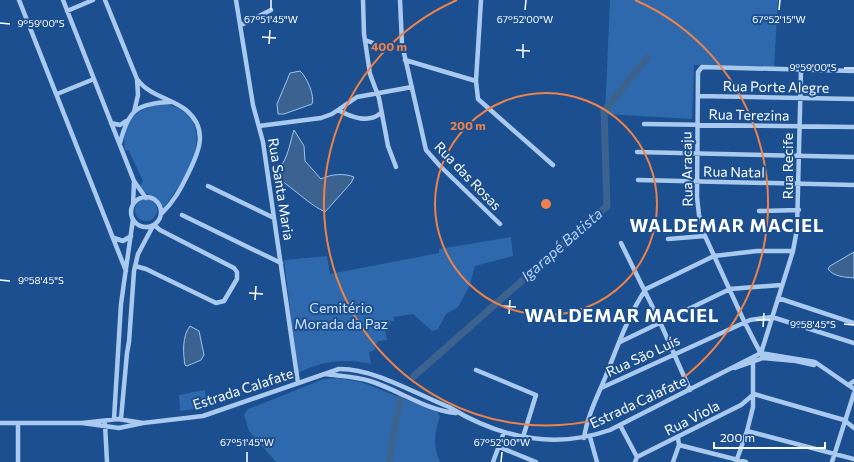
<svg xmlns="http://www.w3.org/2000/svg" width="854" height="462" font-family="Commissioner,sans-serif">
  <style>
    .green { fill: #2e69ad }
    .water { fill: #3c6290; stroke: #9cc4f0 }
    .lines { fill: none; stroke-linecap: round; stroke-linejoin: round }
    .river { stroke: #3c6290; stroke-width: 7 }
    .minor { stroke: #a9c9ee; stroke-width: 4.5 }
    .ticks { fill: none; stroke: #fff; stroke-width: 1.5 }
    .ring { fill: none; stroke: #ee8249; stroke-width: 2 }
    .labels { text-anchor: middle; stroke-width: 4; stroke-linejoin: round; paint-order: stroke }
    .street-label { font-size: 14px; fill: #fff; stroke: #1b4f8f }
    .park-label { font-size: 14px; fill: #cfe3fa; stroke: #1b4f8f }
    .water-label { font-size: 15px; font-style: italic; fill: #b5d3f5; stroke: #1b4f8f }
    .district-label { font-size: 18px; font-weight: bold; letter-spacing: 1px; fill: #fff; stroke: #1b4f8f }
    .ticks-label { font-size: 10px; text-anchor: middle; fill: #fff; stroke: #1b4f8f; stroke-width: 4; stroke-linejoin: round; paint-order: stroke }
    .centre { fill: #ee8249; stroke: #1b4f8f; stroke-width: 2 }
    .ring-label { font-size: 12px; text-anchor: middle; font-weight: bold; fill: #ee8249; stroke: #1b4f8f; stroke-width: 4; stroke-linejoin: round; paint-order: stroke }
  </style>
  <rect width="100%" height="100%" fill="#1b4f8f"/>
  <path class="green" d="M610,0H778L774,69L694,65L692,119L605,114Z
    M164,104C174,105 184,110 190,118C210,144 179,187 163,209C158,198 146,196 140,186L143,181L129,151L125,150C120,120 137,108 164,104Z
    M135 210a11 11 0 1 1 22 0a11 11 0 1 1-22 0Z
    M511,237L513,256L475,266L469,287L458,307L446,314L438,329L432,331L413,314L394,317V321H390L391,325H388V329L385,330L387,340L379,341L375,345V350L369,352L371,364C346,358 321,361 298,373L284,260L327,256L330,274L439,253V249Z
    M338,378L361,382L437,412L440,417C434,432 433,448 440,462H276L249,431L244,415L248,409L324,379Z
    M205,390L207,407L180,411L179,395Z"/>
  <path class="water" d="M300,71C307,77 315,96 312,104L284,114H278L277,104L290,73Z
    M294,130L304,146L305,161L321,179C331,174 344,173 354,177L351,183L325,212C310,205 294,189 279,179L277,168H279C288,159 290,142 294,130Z
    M854,252V278C845,277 834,277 828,269L830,266Z
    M190,326L199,331L204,355L201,360L187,366L185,365C183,353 182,336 190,326Z"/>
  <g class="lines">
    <path class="river" d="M414,376L607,206L604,111L647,58
      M389,462L400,399"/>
    <path class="minor" d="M19,0L126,271
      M63,0L134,181L146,198
      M105,0L137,79L138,95L134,112
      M236,0L253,105L263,142L298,383
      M363,0L364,34L370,74L379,98L388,146L396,167
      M400,0L402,44L426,150L440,166L500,224
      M481,0L476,81L478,99L553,165
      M67,11L93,0
      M241,25L271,10
      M365,40L376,44
      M405,60L476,81
      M137,79C149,96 171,98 186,110C210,130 198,154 187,176C180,190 173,203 161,214
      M57,94L94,79
      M698,96L854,99
      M338,110C351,117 368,124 381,113
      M111,123L120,125L126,121
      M644,124L854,127
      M259,126L321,118L332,114L357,97L412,87
      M120,143C128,111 136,103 171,102
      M637,152L854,157
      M638,180L854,185
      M208,186L274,218
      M131 212a15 15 0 1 1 30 0a15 15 0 1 1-30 0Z
      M133,205L134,181
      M759,211L799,210
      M182,215L281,263
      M114,238L123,241L131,236
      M668,239L705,236
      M621,243L660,322L690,390
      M135,266L146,269L216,303L224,301L237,279V272L234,268L160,230L154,225
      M778,298L854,323
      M620,342L730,289L781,285
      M761,353L793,251L797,229L801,70
      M763,358L744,321L705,236L699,215L697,197L698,72L702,67L854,71
      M735,368L763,358L796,361L814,365
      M476,370L536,395L523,437
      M325,374C340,376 355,376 370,381C399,390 425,410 456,413
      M848,385L854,381
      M601,388L750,320L772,317L854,343
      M114,419L121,304L133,219
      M121,419L127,353L129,342L134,271L138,254L153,226
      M0,423H82L118,419L143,423
      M82,423L119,428L143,423L203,416L339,369C373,368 416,394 449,407C500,438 553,450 610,430L761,353L815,362L854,389
      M105,424L107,462
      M620,425L637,457L635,462
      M747,431L854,459
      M590,437L597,462
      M584,438C587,417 597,397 605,378C617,348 628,315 646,289L714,256L757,251H793
      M679,445L746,462
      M499,447L536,462
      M637,457L741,405L754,394L844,420L854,428
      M18,462V423
      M493,462L504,432
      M673,462L679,445L678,438
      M736,462L747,431L753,407V358
      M832,462L854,393"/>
  </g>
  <path class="ticks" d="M271,10V0M525,10L526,0M779,10L780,0M0,23L10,24M262,37L276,38M269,44L270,30M516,50L530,51M523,58V44M844,68H854M0,280L10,281M249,293L263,294M255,300L256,286M503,306L516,307M509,314L510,300M756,320H770M844,324L854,325M763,327L764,313M247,462V452M501,462L502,452"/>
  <g class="ring">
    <circle cx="546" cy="204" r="111"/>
    <path d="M635 0A222 222 0 1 1 457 0"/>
  </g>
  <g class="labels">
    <g class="street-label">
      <text transform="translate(776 87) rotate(1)" y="5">Rua Porte Alegre</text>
      <text transform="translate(749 115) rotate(1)" y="5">Rua Terezina</text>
      <text transform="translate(788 166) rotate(-90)" y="5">Rua Recife</text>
      <text transform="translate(687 169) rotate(-91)" y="5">Rua Aracaju</text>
      <text transform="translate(734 172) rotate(1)" y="5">Rua Natal</text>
      <text transform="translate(468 176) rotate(46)" y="5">Rua das Rosas</text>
      <text transform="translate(281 189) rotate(81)" y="5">Rua Santa Maria</text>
      <text transform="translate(643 356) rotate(-25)" y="5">Rua São Luís</text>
      <text transform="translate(243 389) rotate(-18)" y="5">Estrada Calafate</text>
      <text transform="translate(638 402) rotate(-25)" y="5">Estrada Calafate</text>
      <text transform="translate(692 418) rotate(-27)" y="5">Rua Viola</text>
    </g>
    <g class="park-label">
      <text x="341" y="313">Cemitério<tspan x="341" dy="16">Morada da Paz</tspan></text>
    </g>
    <g class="water-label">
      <text transform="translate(562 245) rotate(-41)" y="5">Igarapé Batista</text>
    </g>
    <g class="district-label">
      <text x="727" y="232">WALDEMAR MACIEL</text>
      <text x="622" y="322">WALDEMAR MACIEL</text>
    </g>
  </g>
  <g class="ticks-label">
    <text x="271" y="23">67°51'45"W</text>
    <text x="525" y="23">67°52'00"W</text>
    <text x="779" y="23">67°52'15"W</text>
    <text x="41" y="27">9°59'00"S</text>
    <text x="813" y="71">9°59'00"S</text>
    <text x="41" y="284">9°58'45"S</text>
    <text x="813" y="328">9°58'45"S</text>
    <text x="247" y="446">67°51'45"W</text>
    <text x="502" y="446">67°52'00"W</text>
  </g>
  <circle cx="546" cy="204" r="6" class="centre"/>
  <g class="ring-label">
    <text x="389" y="51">400 m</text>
    <text x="468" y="130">200 m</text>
  </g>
  <path d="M714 442v6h111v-6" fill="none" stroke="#ffffff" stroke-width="2"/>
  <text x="720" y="442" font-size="12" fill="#ffffff" stroke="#1b4f8f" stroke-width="3" paint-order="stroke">200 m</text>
</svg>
